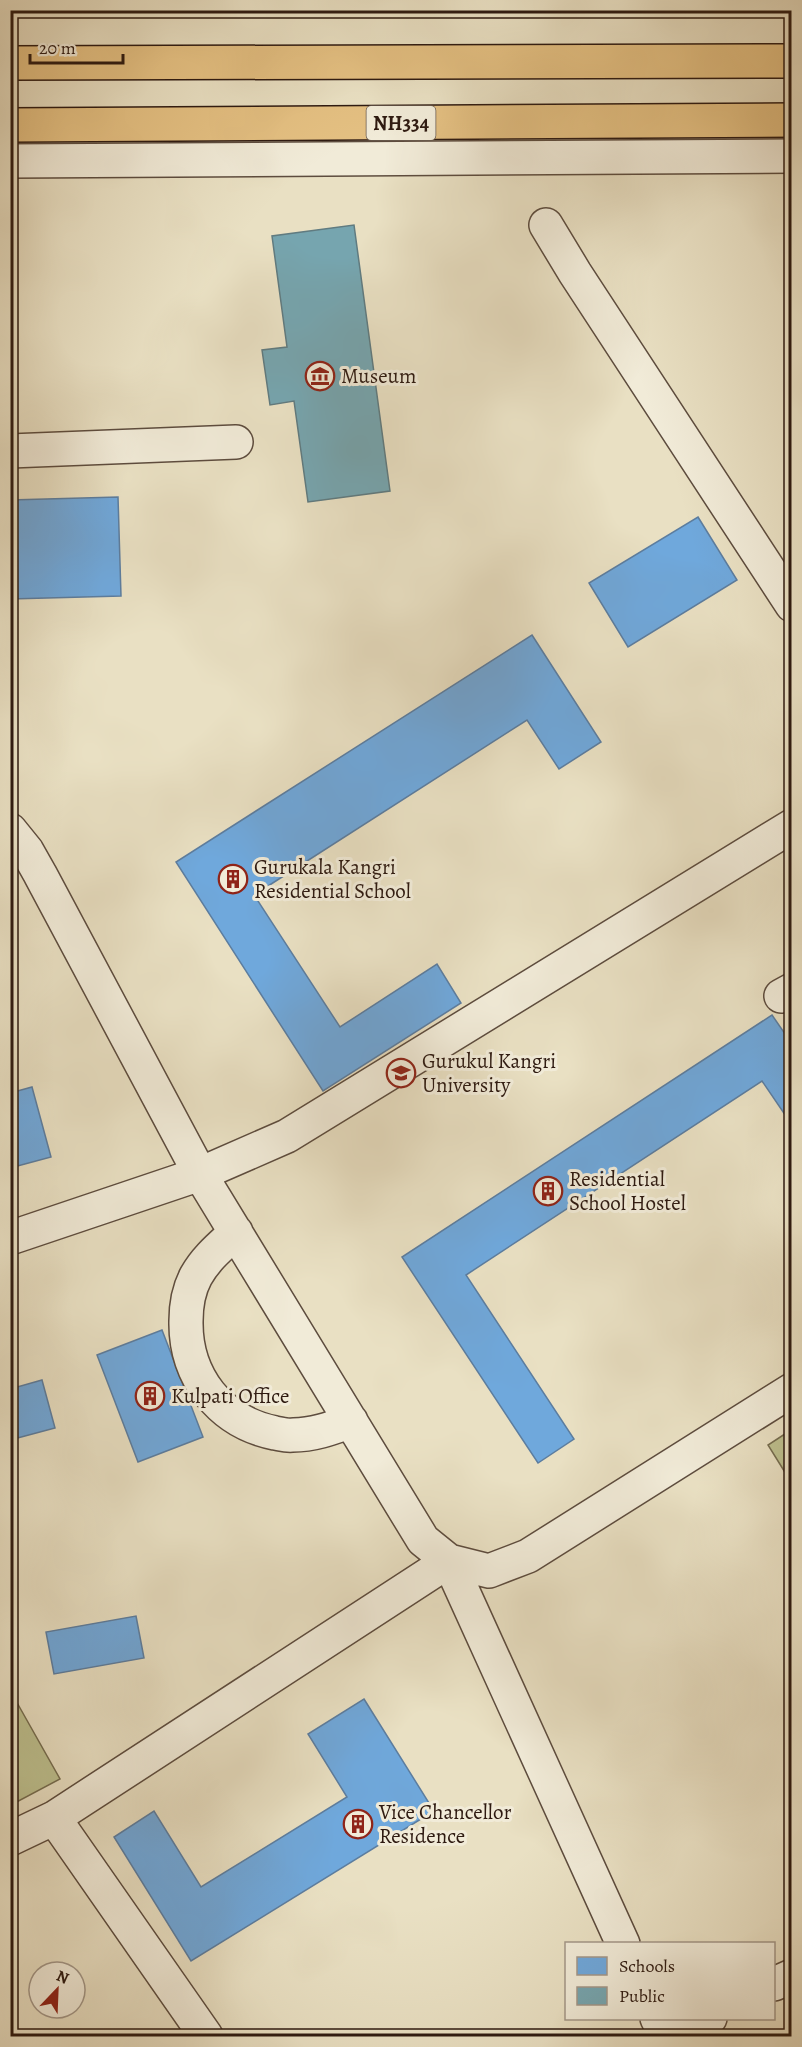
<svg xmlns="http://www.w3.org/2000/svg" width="802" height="2047" font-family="Alegreya,serif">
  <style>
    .green { fill: #bdc08f; stroke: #766d50; stroke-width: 1.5 }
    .schools { fill: #6fa8dc; stroke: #5c7d9f; stroke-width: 1.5 }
    .public { fill: #76a5af; stroke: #607b80; stroke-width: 1.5 }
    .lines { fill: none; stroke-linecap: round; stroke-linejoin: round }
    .minor-casing { stroke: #5d4c3e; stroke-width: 36 }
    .highway-casing { stroke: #2e1a11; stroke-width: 36 }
    .minor { stroke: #f1ebd8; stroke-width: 33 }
    .highway { stroke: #e4c082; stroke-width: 33 }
    .labels { text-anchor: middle; stroke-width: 6; stroke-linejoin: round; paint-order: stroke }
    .shield { fill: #f1ebd8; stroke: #68594d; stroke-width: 1.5 }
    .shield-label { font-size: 20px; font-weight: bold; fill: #2e1a11 }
    .poi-label { font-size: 21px; fill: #2e1a11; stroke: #f1ebd8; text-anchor: start }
  </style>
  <rect width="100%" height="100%" fill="#e9e0c3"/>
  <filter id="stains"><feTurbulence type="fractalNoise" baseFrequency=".00333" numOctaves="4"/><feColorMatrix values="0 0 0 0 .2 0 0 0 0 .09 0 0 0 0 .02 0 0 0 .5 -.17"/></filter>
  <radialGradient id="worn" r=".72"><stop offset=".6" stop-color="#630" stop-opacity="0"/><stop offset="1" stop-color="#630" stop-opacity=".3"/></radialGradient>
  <path class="green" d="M791,1430V1482L768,1445Z
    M11,1692L60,1779L11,1805H10Z"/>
  <path class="schools" d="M118,497L121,596L10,599V500Z
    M698,517L737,580L628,647L589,583Z
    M532,635L601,742L559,769L527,720L254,895L340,1027L437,964L461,1003L323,1091L176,862Z
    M772,1015L792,1044V1125L762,1081L466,1275L574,1439L538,1463L402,1257Z
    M32,1087L51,1157L10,1168V1093Z
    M162,1330L203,1437L138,1462L97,1355Z
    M42,1380L55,1428L10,1440V1389Z
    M136,1616L144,1658L54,1674L46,1632Z
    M364,1699L434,1811L191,1961L114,1837L154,1811L201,1887L347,1797L308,1734Z"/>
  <path class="public" d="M354,225L390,491L308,502L294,401L270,405L262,350L287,347L272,236Z"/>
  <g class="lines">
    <g class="minor-casing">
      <path id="minor" d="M10,161L792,156
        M546,225L575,273L792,605
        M10,451L236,442
        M10,830L27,851L40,874L200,1174L423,1540L449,1561L489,1571L528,1556L792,1390
        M781,996L792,990
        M236,1232C221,1246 206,1258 196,1276C189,1289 186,1306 186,1321C185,1376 220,1422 275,1433C281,1434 287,1436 293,1435C314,1435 332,1428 351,1421
        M10,1238L200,1174L287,1136L792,826
        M54,1818L206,2036
        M10,1839L54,1818L449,1561L623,1944
        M774,1984L792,1976
        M657,2018L666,2036
        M680,2036L710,2018"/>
    </g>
    <g class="highway-casing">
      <path id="highway" d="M10,63L792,61
        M10,125L792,120"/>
    </g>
    <use href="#minor" class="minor"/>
    <use href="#highway" class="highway"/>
  </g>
  <defs>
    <g id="museum-ring" transform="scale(1.5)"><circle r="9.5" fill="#f1ebd8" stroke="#8f2418" stroke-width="1.5"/><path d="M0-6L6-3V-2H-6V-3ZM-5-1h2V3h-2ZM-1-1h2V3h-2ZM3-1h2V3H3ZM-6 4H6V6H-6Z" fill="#8f2418"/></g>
    <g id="building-ring" transform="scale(1.5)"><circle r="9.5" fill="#f1ebd8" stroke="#8f2418" stroke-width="1.5"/><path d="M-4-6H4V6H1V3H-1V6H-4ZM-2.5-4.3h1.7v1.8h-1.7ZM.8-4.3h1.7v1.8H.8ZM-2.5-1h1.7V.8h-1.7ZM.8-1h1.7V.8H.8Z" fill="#8f2418"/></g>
    <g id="university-ring" transform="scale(1.5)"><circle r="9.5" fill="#f1ebd8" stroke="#8f2418" stroke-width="1.5"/><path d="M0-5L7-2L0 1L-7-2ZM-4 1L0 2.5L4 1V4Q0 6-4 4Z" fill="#8f2418"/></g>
  </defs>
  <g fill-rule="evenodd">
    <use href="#museum-ring" x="320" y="376"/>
    <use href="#building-ring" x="233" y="879"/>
    <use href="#university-ring" x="401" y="1073"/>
    <use href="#building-ring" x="548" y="1191"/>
    <use href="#building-ring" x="150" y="1396"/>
    <use href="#building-ring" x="358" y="1824"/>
  </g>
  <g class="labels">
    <rect class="shield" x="366.5" y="106" width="69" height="34" rx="4.5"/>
    <g class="shield-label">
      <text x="401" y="130">NH334</text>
    </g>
    <g class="poi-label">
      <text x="341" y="383">Museum</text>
      <text x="254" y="874">Gurukala Kangri<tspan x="254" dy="24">Residential School</tspan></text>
      <text x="422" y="1068">Gurukul Kangri<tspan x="422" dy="24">University</tspan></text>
      <text x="569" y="1186">Residential<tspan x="569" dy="24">School Hostel</tspan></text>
      <text x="171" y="1403">Kulpati Office</text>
      <text x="379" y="1819">Vice Chancellor<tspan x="379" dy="24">Residence</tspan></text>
    </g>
  </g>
  <rect width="802" height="2047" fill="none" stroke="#e9e0c3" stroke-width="36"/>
  <rect x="12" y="12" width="778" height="2023" fill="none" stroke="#2e1a11" stroke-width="3"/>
  <rect x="18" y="18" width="766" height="2011" fill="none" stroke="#2e1a11" stroke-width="1.5"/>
  <rect x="565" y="1942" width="210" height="78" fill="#f1ebd8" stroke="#a39788" stroke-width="1.5"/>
  <rect x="577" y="1957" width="30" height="18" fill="#6fa8dc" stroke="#a39788" stroke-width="1.5"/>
  <text x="619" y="1972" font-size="18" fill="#2e1a11">Schools</text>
  <rect x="577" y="1987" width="30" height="18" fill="#76a5af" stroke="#a39788" stroke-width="1.5"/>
  <text x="619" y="2002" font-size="18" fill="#2e1a11">Public</text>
  <g transform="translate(57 1990) rotate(23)"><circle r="28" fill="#f1ebd8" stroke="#a39788" stroke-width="1.5"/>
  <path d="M0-4.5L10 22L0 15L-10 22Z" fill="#8f2418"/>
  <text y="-9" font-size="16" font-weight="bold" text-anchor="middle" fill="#2e1a11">N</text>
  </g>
  <path d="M30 54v9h93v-9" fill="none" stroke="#2e1a11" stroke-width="3"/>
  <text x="39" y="54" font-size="18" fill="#2e1a11" stroke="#f1ebd8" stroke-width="4.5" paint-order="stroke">20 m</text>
  <rect width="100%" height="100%" filter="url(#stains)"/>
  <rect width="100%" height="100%" fill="url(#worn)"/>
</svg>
